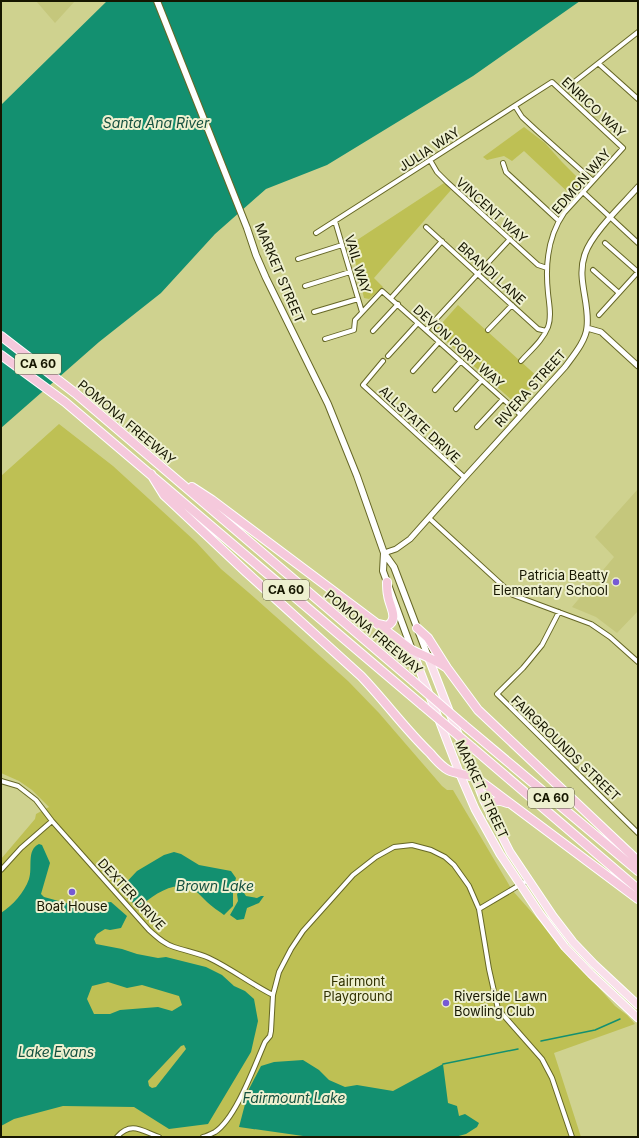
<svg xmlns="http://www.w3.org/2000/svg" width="639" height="1138" font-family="Inter,sans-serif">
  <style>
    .built { fill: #c5c77c }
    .green { fill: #bec054 }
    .water { fill: #139070; fill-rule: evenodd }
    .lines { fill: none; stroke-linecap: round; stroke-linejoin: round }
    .stream { stroke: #139070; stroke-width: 1.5 }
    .minor-casing { stroke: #666726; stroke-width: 6 }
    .tertiary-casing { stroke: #666726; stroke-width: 7 }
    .secondary-casing { stroke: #666726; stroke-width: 8 }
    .primary-casing { stroke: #fff; stroke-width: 9 }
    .motorway-casing { stroke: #fff; stroke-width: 10 }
    .minor { stroke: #fff; stroke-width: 4 }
    .tertiary { stroke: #fff; stroke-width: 5 }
    .secondary { stroke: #fff; stroke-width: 6 }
    .primary { stroke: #f9dfea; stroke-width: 7 }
    .motorway { stroke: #f5c9dc; stroke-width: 8 }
    .motorway-bridge-casing { stroke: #fff; stroke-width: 10; stroke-linecap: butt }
    .motorway-bridge { stroke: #f5c9dc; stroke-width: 8 }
    .poi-dot { fill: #765ad4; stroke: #eef0cf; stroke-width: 1.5 }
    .labels { text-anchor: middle; stroke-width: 4; stroke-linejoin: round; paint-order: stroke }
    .shield { fill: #eef0cf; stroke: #57573e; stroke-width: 1 }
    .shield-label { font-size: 12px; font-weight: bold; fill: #161600 }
    .street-label { font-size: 13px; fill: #161600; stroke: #eef0cf }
    .poi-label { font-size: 13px; fill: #161600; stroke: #eef0cf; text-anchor: end }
    .park-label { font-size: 13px; fill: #313100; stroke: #eef0cf }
    .water-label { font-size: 14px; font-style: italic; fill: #155140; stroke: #eef0cf }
  </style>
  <rect width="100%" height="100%" fill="#cfd28f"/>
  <path class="built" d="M36,1H75L55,23Z
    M638,489V611L617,633L596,617L572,607L614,557L595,537Z"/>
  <path class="green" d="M524,127L545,143L562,162L584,184L573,197L524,151L512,161L504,156L487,160L483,157Z
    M444,183L451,190L374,278L383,287L369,299L364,298L351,244Z
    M458,305L539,378L516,404L435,331Z
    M59,424L113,466L196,542L221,569L248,592L348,681L379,713L442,786L447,790H453L512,890L615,1006L627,1015L635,1024L554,1053L581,1137H1V859L35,819L36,814L49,807L32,790L19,781L1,773V476Z"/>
  <path class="water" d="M107,1H580L473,76L327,165L266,189L215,234L161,293L99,342L1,428V105Z
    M39,844L42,845L50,863L41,894L44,897L73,905L77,911C91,909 98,903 111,902L127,916L121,928L110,930L105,929L97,934L94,939L96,944L122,949L137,954L158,958L166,957L206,967L222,975L234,986L245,991L254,999L258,1021L251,1052L208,1124L169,1129L134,1107L63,1106L14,1119L1,1126V913C13,905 24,893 29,879C33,868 26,850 39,844ZM108,982L127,988L142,985L179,996L182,1005L172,1011L158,1007L120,1010L110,1014H94L87,999L92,986ZM184,1045L186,1049L156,1087L152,1088L149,1086L148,1081L181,1046Z
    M174,852L181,854L199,865L231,871L236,878L233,889V906L224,915C219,911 212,907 207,902C204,899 201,896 198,893C176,876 155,895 137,908L121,888L137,871L164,855Z
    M240,891L244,893L246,896L257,898L261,896H264L259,903L247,908L244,919L237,920L230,915L238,901L237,894Z
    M303,1060L319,1070L329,1080L345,1087L357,1085L393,1091L443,1064L448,1103L457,1106L459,1116L465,1114L479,1123L477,1127L466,1134L455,1137H310L239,1127L249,1089L261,1066L274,1062Z"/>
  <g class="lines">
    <path class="stream" d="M541,1041L595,1030L620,1019
      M443,1064L518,1049"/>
    <g class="minor-casing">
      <path id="minor" d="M599,64L638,99
        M573,83L638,32
        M515,106L522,117L536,130L593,181
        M430,160L437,172L447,182L538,265L547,268
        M503,163L506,172L559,221
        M583,192L638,243
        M335,221L362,312
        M426,227L538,329L546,331
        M316,233L552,82L623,148L564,213C548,236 545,265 548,293C549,304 552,316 548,327C543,340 531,350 521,361
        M605,243L638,272
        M298,259L342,245
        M593,270L619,293
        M305,286L350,272
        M391,298L442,241
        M314,312L358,299
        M599,315L638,272
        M426,330L510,239
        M488,330L512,305
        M373,331L398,304
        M325,339L354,330L355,320L382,291L521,415
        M388,356L418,323
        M383,361L363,385L464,477
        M413,371L439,342
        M435,390L461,361
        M456,409L482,380
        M477,427L503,399
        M429,518L513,595L591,624L610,637L638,662
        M559,612L542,645L523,668L497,694L638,833
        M1,781L18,786L36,800L52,821L149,930C157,937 164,944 174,947C186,951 198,953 209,958C232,969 251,984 273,995
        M1,870L21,848L52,821
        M479,909L528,880
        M117,1137C131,1121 142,1131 159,1137
        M203,1137C207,1136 211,1134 215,1132C236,1118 254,1067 265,1042L270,1036L271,1031L273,995L279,972L291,949L303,931L353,875L376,857L394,847L412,845L431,850L445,857L454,865L469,886L479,909L489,969L498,1009L542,1059L552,1078L572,1137"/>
    </g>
    <g class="tertiary-casing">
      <path id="tertiary" d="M587,328L601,332L638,366
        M384,553L396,549L410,539L467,475L565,367C573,356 586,341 587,327C590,302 576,279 585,254C592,233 623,204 638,187"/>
    </g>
    <g class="secondary-casing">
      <path id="secondary" d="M157,1L247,228L256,255L266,278L328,404L357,476L384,553L394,567L429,659
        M384,553L383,571L412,650"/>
    </g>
    <g class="primary-casing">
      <path id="primary" d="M412,650L459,772L475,809L500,854L540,914L565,947L591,974L638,1018
        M429,659L484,801L510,852L553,916L573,942L594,964L638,1005"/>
    </g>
    <g class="motorway-casing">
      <path id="motorway" d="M1,336L75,393L413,681
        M1,355L65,402L422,705
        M151,474L164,495L245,571L361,676C385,701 405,729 430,753C435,759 441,766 448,770C453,773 468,775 475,777L638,899
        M192,487L212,500L412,650C424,656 436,660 447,668
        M378,624L387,626C400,619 389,606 388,595C387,591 387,586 387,582
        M417,628L428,638L447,668L478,710L638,861
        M464,725L638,871
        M473,748L638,889
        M491,816C489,802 495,798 507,803"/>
    </g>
    <use href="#minor" class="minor"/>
    <use href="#tertiary" class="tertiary"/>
    <use href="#secondary" class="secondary"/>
    <use href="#primary" class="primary"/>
    <use href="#motorway" class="motorway"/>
    <g class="motorway-bridge-casing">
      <path id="motorway-bridge" d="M413,681L464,725
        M422,705L473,748"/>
    </g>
    <use href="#motorway-bridge" class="motorway-bridge"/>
  </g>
  <g class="poi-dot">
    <circle cx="616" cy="582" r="4"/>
    <circle cx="72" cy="892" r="4"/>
    <circle cx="446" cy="1003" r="4"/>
  </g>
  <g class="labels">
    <g class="shield">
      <rect x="15" y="354" width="46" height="20" rx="3"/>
      <rect x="263" y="580" width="46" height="20" rx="3"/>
      <rect x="528" y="788" width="46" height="20" rx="3"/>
    </g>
    <g class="shield-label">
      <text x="38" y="368">CA 60</text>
      <text x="286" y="594">CA 60</text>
      <text x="551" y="802">CA 60</text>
    </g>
    <g class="street-label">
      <text transform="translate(594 107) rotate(43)" y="5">ENRICO WAY</text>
      <text transform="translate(429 149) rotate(-33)" y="5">JULIA WAY</text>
      <text transform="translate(581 181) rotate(-49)" y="5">EDMON WAY</text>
      <text transform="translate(492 210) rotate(42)" y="5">VINCENT WAY</text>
      <text transform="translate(358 264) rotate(73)" y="5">VAIL WAY</text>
      <text transform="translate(280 273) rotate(67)" y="5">MARKET STREET</text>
      <text transform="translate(492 273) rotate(42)" y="5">BRANDI LANE</text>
      <text transform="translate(459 346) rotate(42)" y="5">DEVON PORT WAY</text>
      <text transform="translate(530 388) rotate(-48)" y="5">RIVERA STREET</text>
      <text transform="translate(127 422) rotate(40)" y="5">POMONA FREEWAY</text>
      <text transform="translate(420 424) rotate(43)" y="5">ALLSTATE DRIVE</text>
      <text transform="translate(374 632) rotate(40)" y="5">POMONA FREEWAY</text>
      <text transform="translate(566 748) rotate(44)" y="5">FAIRGROUNDS STREET</text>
      <text transform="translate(482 789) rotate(65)" y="5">MARKET STREET</text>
      <text transform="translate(132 894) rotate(47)" y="5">DEXTER DRIVE</text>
    </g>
    <g class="poi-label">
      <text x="608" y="580">Patricia Beatty<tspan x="608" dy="15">Elementary School</tspan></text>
      <text x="72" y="911" text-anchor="middle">Boat House</text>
      <text x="454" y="1001" text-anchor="start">Riverside Lawn<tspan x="454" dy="15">Bowling Club</tspan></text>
    </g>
    <g class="park-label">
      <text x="358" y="986">Fairmont<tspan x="358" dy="15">Playground</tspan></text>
    </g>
    <g class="water-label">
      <text x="156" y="128">Santa Ana River</text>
      <text x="215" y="891">Brown Lake</text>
      <text x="56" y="1057">Lake Evans</text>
      <text x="294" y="1103">Fairmount Lake</text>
    </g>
  </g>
  <rect width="639" height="1138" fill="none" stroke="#161600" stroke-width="4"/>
</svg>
